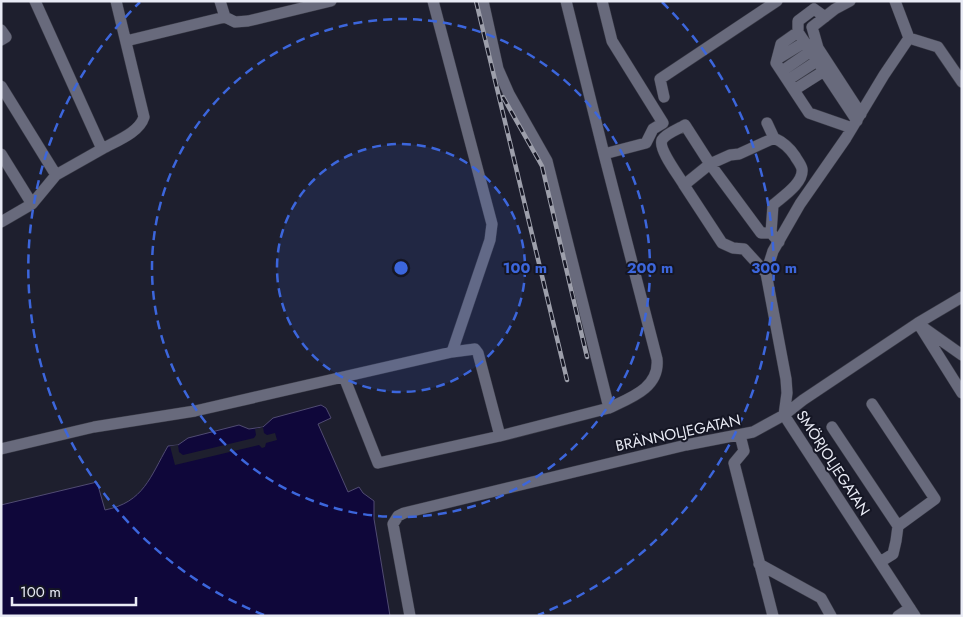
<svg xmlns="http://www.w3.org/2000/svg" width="963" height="617" font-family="Jost,sans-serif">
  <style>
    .water { fill: #0f073a; stroke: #504b72 }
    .pier { fill: #1e1f2e }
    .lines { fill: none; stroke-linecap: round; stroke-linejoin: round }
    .minor-casing { stroke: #3a3b47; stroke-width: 12 }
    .minor { stroke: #686a7c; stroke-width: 11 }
    .rail-casing { stroke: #9d9fab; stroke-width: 4.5 }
    .rail { stroke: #151624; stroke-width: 2.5; stroke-dasharray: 8; stroke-linecap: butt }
    .ring { fill: none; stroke: #3c66dc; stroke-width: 2.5; stroke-dasharray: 9 6 }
    .labels { text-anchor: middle; stroke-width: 4; stroke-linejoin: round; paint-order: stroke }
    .street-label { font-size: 15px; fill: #e9ebf5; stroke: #151624 }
    .centre { fill: #3c66dc; stroke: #151624; stroke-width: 2.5 }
    .ring-label { font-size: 15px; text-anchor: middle; font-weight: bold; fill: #3c66dc; stroke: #151624; stroke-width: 4; stroke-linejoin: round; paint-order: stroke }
  </style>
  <rect width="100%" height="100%" fill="#1e1f2e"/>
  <path class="water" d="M321,405L326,408L331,418L318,424L348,492L359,487L363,493L374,501V519L390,616H1V505L97,482L105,510C144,502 150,477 168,446L178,445L188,438L239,425L249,429L263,427L273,418Z"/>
  <path class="pier" d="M263,427L264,433L267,435L275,433L277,440L266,443L265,447L262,448L259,445L175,465L170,446L178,445L179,452L183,455L254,438L256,435L255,429Z"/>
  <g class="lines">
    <g class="minor-casing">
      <path id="minor" d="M35,1L102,149C116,141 139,133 144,117L116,1
        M220,1L225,17L235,22L248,21L331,1
        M566,1L604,154L646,143L653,129L663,123L612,41L602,1
        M850,1L835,9L812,27L818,48L861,114
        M895,1L909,38
        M825,17L814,9L798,21V32L781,44L776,63L809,113L852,128
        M1,30L6,37L1,40
        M798,32L857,121
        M126,41L225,17
        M777,59L805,42
        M782,71L811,51
        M788,80L817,61
        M1,86L56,175
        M794,90L824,71
        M664,97L660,79L777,1
        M767,123L774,138
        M1,154L32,204L1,222
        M604,154L657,359C660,388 630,398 609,408
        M684,185C679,176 658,149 662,140C666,133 679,129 685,125L710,164L684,185L722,243L733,248L744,249L766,273
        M32,204L56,175L102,149
        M771,233H761L710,164L730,155L739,154L774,138C783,142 789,147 795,156C797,160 801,164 802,169C804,183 782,197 773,205L771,233L779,242
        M918,323L962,393
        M921,326L962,355
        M452,352L475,349L478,353L500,436L609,408L547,161L509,94L498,69L483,1
        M344,377L378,463L500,436
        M872,404L935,499L898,526
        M832,427L898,526L896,541L893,554L880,562
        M740,435L744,451L734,463L773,616
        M1,449L94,427L195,411L452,352L490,240L492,224L433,1
        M759,564L821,598L831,616
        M410,616L393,524L398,516L404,513L686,445L753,432L784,415L803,400L918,323L962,297
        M898,616L910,608
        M915,616L784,415L787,393L786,379L766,273L773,251L800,204L846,138L884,75L909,38L938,47L962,82"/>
    </g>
    <use href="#minor" class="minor"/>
    <g class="rail-casing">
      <path id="rail" d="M476,1L567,380
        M503,97L542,166L587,357"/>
    </g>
    <use href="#rail" class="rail"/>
  </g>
  <circle cx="401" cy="268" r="124" fill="#3c66dc" fill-opacity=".12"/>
  <g class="ring">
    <circle cx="401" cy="268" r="124"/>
    <circle cx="401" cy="268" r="249"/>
    <path d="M264 615A373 373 0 0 1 140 2M662 2A373 373 0 0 1 538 615"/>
  </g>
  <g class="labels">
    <g class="street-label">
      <text transform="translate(678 433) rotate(-12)" y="5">BRÄNNOLJEGATAN</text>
      <text transform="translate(833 463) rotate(57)" y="5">SMÖRJOLJEGATAN</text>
    </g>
  </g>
  <circle cx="401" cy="268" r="8" class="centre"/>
  <g class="ring-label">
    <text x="525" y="273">100 m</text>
    <text x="650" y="273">200 m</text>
    <text x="774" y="273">300 m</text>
  </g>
  <rect width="963" height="617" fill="none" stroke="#e9ebf5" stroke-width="5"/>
  <path d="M12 597v8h124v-8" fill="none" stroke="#e9ebf5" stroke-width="2.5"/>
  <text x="20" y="597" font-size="15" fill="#e9ebf5" stroke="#151624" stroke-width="4" paint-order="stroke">100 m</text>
</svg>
